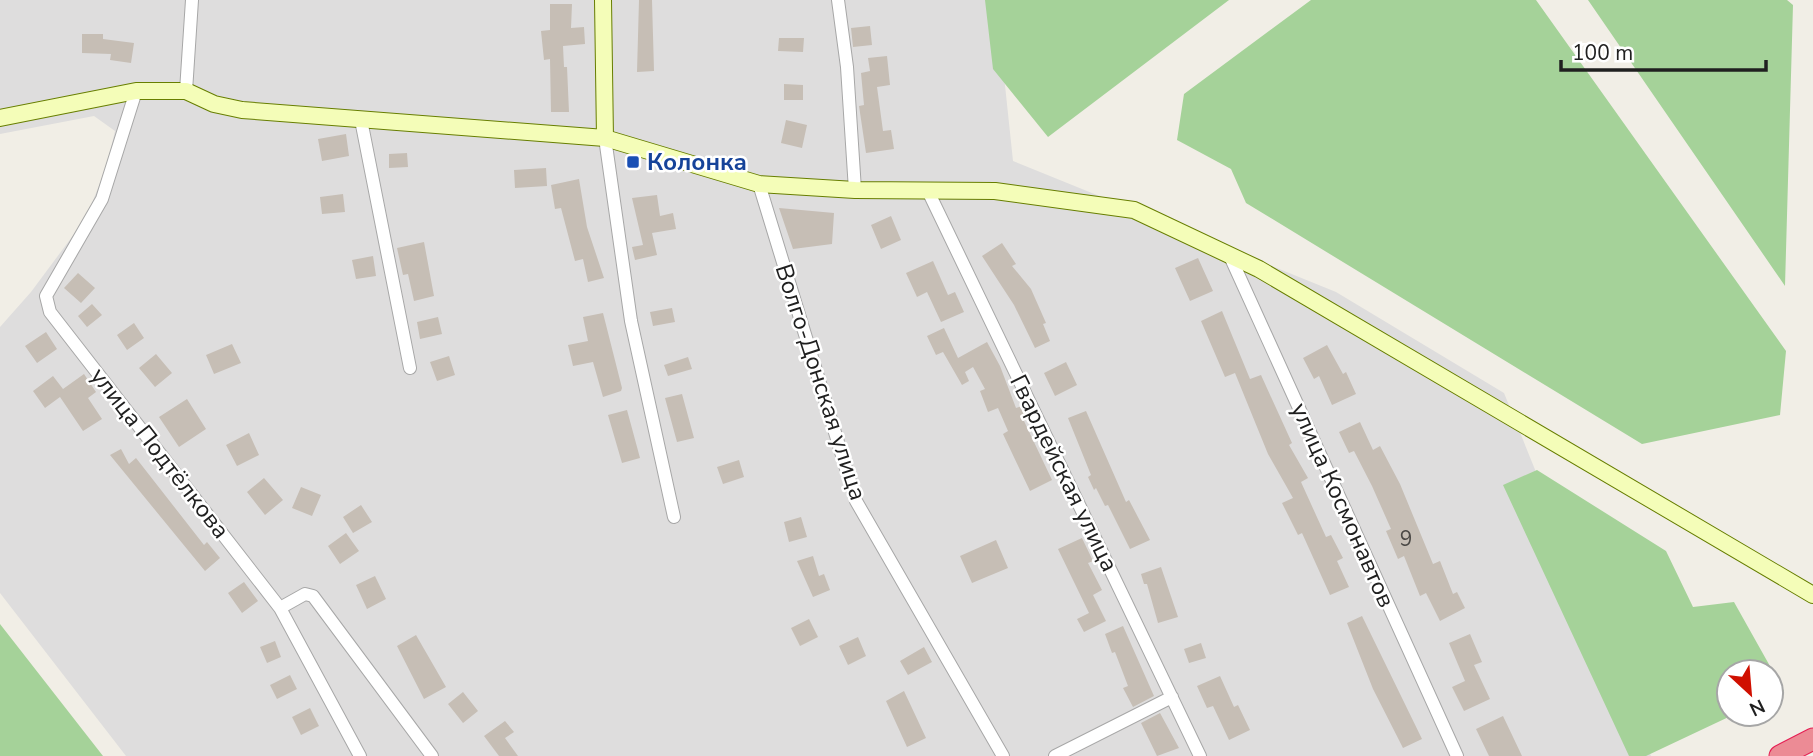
<svg xmlns="http://www.w3.org/2000/svg" width="1813" height="756" font-family="'Nunito Sans',sans-serif">
  <style>
    .residential { fill: #dedddd }
    .forest { fill: #a5d299 }
    .building { fill: #c6beb5 }
    .lines { fill: none; stroke-linecap: round; stroke-linejoin: round }
    .street-casing { stroke: #a7a7a7; stroke-width: 14 }
    .secondary-casing { stroke: #677e00; stroke-width: 18 }
    .highway-casing { stroke: #e51e53; stroke-width: 23 }
    .street { stroke: #fff; stroke-width: 12 }
    .secondary { stroke: #f4fdb8; stroke-width: 16 }
    .highway { stroke: #ec8b95; stroke-width: 21 }
    .transit-dot { fill: #1a4fb4; stroke: #fff; stroke-width: 2.5 }
    .labels { text-anchor: middle; stroke-width: 5; stroke-linejoin: round; paint-order: stroke }
    .number-label { font-size: 21px; fill: #4a4845 }
    .transit-label { font-size: 24px; font-weight: bold; fill: #164399; stroke: #fff; text-anchor: start }
    .street-label { font-size: 24px; fill: #202020; stroke: #fff }
  </style>
  <rect width="100%" height="100%" fill="#f1eee6"/>
  <path class="residential" d="M0,0H996L1013,161L1336,292L1504,393L1651,756H126L0,593V327L31,292L86,218L106,168L115,131L94,116L0,134Z"/>
  <path class="forest" d="M985,0H1229L1048,137L993,69Z
    M1311,0H1536L1786,351L1780,415L1642,444L1246,203L1231,169L1177,140L1184,94Z
    M1588,0H1787L1793,5L1785,286Z
    M1537,470L1666,551L1693,607L1734,602L1784,691L1771,697V672H1729V714H1735L1646,756H1629L1503,485Z
    M0,624L103,756H0Z"/>
  <path class="building" d="M639,0H652L654,71L637,72Z
    M550,4H572L571,28L584,27L585,44L563,46L564,67H567L569,112H551L550,59L544,60L541,31L550,30Z
    M870,26L872,45L853,47L851,28Z
    M82,34H103V39L134,43L131,63L110,60L111,54L82,53Z
    M779,38H804L803,52L778,51Z
    M887,56L890,85L877,87L883,131L891,130L894,149L866,153L859,106L864,105L861,73L870,71L868,58Z
    M784,84L803,85V100H784Z
    M786,120L807,125L802,148L781,143Z
    M346,134L349,156L322,161L318,139Z
    M407,153L408,167L389,168V154Z
    M546,168L547,186L515,188L514,170Z
    M579,179L587,227L604,278L588,282L583,259L575,261L561,208L555,209L551,185Z
    M343,194L345,212L322,214L320,197Z
    M657,195L660,216L673,213L676,229L652,233L657,255L635,260L632,247L643,245L632,198Z
    M779,208L834,213L832,244L793,249Z
    M891,216L901,240L881,249L871,225Z
    M424,242L434,296L414,301L408,274L403,275L397,248Z
    M1002,243L1016,264L1012,266L1031,289L1046,323L1043,324L1050,341L1035,348L1014,305L982,256Z
    M373,256L376,276L356,279L352,260Z
    M1198,258L1213,291L1190,301L1175,268Z
    M933,261L948,295L955,292L964,312L941,322L927,292L917,297L906,273Z
    M78,273L95,288L81,303L64,288Z
    M92,304L102,315L87,327L78,316Z
    M672,308L675,322L653,326L650,312Z
    M1222,311L1250,379L1261,375L1292,443L1289,445L1308,478L1301,482L1326,537L1331,535L1343,558L1337,561L1349,587L1330,595L1302,533L1298,535L1282,503L1293,498L1268,454L1235,373L1225,377L1201,321Z
    M603,313L622,388L621,391L603,397L593,362L573,366L568,345L588,341L583,317Z
    M438,317L442,334L420,339L417,322Z
    M134,323L144,338L127,350L117,335Z
    M944,328L958,358L987,342L1000,366L1016,408L1022,406L1027,419L1024,421L1052,480L1030,491L1003,434L1008,431L998,408L988,412L980,391L985,389L973,367L965,372L969,381L962,385L943,352L936,355L927,336Z
    M46,332L57,349L37,363L25,346Z
    M232,344L241,363L214,374L206,355Z
    M1327,345L1343,374L1346,372L1356,394L1332,405L1319,376L1314,379L1303,358Z
    M156,354L172,373L155,387L139,368Z
    M449,356L455,375L437,381L430,362Z
    M688,357L692,369L668,376L664,365Z
    M1066,362L1077,385L1055,396L1044,373Z
    M84,374L96,392L88,398L102,419L83,431L60,397L45,408L33,391L53,376L63,389Z
    M682,394L694,438L677,442L665,398Z
    M187,399L206,429L179,447L159,417Z
    M627,410L640,458L622,463L608,415Z
    M1086,411L1126,502L1129,500L1150,540L1130,549L1108,505L1105,506L1096,488L1094,490L1088,477L1091,475L1068,418Z
    M1360,422L1373,450L1380,446L1400,484L1433,564L1440,561L1453,594L1457,592L1465,608L1440,621L1426,593L1420,596L1404,556L1398,559L1386,531L1391,529L1372,486L1354,451L1349,453L1339,432Z
    M249,433L259,455L237,466L226,445Z
    M121,449L129,464L136,458L204,545L207,542L220,558L205,571L110,455Z
    M739,460L744,477L723,484L717,467Z
    M264,478L283,500L265,515L247,492Z
    M301,487L321,495L312,516L292,508Z
    M361,505L372,522L353,533L343,517Z
    M801,517L807,537L789,542L784,522Z
    M346,533L359,551L340,564L328,546Z
    M1082,538L1093,561L1088,563L1102,590L1093,595L1106,621L1084,632L1077,619L1089,613L1058,549Z
    M996,540L1008,568L972,583L960,556Z
    M813,556L819,576L824,574L830,590L813,597L797,561Z
    M1161,567L1178,617L1158,623L1147,584H1144L1141,574Z
    M375,576L386,599L367,609L356,585Z
    M244,582L258,601L242,613L228,593Z
    M1362,616L1422,739L1403,748L1373,689L1347,623Z
    M809,619L818,637L800,646L791,628Z
    M1123,626L1154,696L1133,707L1123,688L1128,686L1115,652L1112,653L1105,634Z
    M1470,634L1482,662L1474,665L1490,699L1464,711L1452,687L1465,681L1449,643Z
    M416,635L446,687L424,699L397,646Z
    M858,637L866,656L848,665L839,646Z
    M275,641L281,657L267,663L260,647Z
    M1201,643L1206,658L1189,663L1184,649Z
    M924,647L932,662L908,675L900,661Z
    M290,675L297,689L277,699L270,685Z
    M1220,676L1234,707L1238,705L1250,730L1229,740L1213,706L1207,708L1197,686Z
    M904,691L926,738L907,747L886,701Z
    M463,692L478,711L463,723L448,704Z
    M310,708L319,726L301,735L292,717Z
    M1160,713L1179,748L1157,756L1141,723Z
    M1503,716L1513,737L1522,756H1489L1476,729Z
    M505,721L514,732L505,738L518,756H499L484,736Z"/>
  <g class="lines">
    <g class="street-casing">
      <path id="street" d="M838,0L847,67L855,190
        M136,91L102,199L46,296L50,312L280,608L360,756
        M186,91L192,0
        M361,120L410,368
        M605,138L631,321L674,517
        M759,184L856,501L1003,756
        M928,191L1200,756
        M1229,254L1457,756
        M280,608L305,594L313,596L432,756
        M1055,756L1172,697"/>
    </g>
    <g class="secondary-casing">
      <path id="secondary" d="M603,0L605,138
        M0,118L136,91H186L214,104L242,110L605,138L759,184L855,190L995,191L1134,210L1259,269L1813,595"/>
    </g>
    <g class="highway-casing">
      <path id="highway" d="M1780,756L1813,739"/>
    </g>
    <use href="#street" class="street"/>
    <use href="#secondary" class="secondary"/>
    <use href="#highway" class="highway"/>
  </g>
  <rect class="transit-dot" x="626" y="155" width="14" height="14" rx="3.5"/>
  <g class="labels">
    <g class="number-label">
      <text x="1406" y="546">9</text>
    </g>
    <g class="transit-label">
      <text x="647" y="170">Колонка</text>
    </g>
    <g class="street-label">
      <text transform="translate(821 382) rotate(72)" y="8">Волго-Донская улица</text>
      <text transform="translate(160 453) rotate(52)" y="8">улица Подтёлкова</text>
      <text transform="translate(1064 473) rotate(64)" y="8">Гвардейская улица</text>
      <text transform="translate(1343 505) rotate(66)" y="8">улица Космонавтов</text>
    </g>
  </g>
  <g transform="translate(1750 693) rotate(154)"><circle r="33" fill="#ffffff" stroke="#a6a6a6" stroke-width="2"/>
  <path d="M0-5L12 26L0 18L-12 26Z" fill="#d01000"/>
  <text y="-10" font-size="19" font-weight="bold" text-anchor="middle" fill="#202020">N</text>
  </g>
  <path d="M1561 60v10h205v-10" fill="none" stroke="#202020" stroke-width="3.5"/>
  <text x="1572" y="60" font-size="21" fill="#202020" stroke="#ffffff" stroke-width="5" paint-order="stroke">100 m</text>
</svg>
